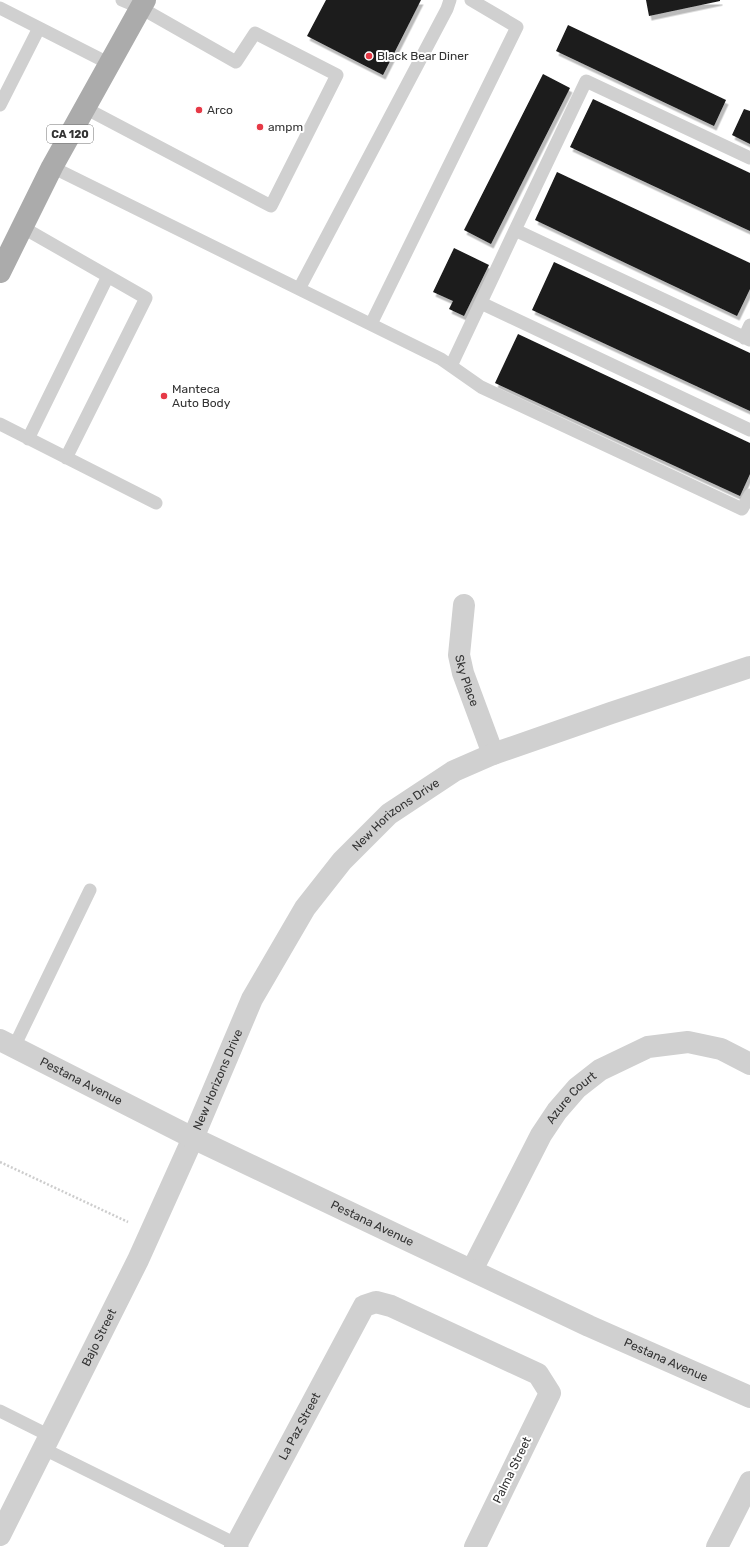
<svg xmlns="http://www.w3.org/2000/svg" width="750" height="1547" font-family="Rubik,sans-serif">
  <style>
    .building { fill: #1a1a1a; filter: url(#shadow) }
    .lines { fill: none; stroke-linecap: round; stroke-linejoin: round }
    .path { stroke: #cdcdcd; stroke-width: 2.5; stroke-dasharray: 2 2; stroke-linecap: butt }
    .service { stroke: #d0d0d0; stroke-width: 13 }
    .minor { stroke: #d0d0d0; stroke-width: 22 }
    .tertiary { stroke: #d0d0d0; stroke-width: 22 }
    .primary { stroke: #ababab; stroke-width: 22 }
    .poi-dot { fill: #e63946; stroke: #fff; stroke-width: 1.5 }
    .labels { text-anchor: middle; stroke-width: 4; stroke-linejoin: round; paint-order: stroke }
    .shield { fill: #fff; stroke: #707070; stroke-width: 1 }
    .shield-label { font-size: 11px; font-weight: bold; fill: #333 }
    .poi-label { font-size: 12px; fill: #333; stroke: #fff; text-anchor: start }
    .street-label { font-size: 12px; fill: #333; stroke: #fff }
  </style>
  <defs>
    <filter id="shadow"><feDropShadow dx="2.5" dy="4.5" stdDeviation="0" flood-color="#0004"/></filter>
  </defs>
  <rect width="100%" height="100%" fill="#fff"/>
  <path class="building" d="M326,0H421L383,75L307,36Z
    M646,0H720V1L649,16Z
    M568,25L726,100L714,126L556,51Z
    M543,74L570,88L491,244L464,230Z
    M593,99L750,173V231L570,147Z
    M744,109L750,111V144L732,135Z
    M557,172L750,263V289L737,316L535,220Z
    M454,248L489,265L464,316L449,309L453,301L433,292Z
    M554,262L750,353V411L532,310Z
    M518,334L750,443V474L740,496L495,383Z"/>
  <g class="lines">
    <path class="path" d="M0,1162L128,1222"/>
    <path class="service" d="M0,8L110,64
      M0,105L39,28
      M85,108L271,206L337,75L255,33L236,62L141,8L122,0
      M52,167L441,359L481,387L742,509L750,495
      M22,227L146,298L66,458
      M515,230L586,81L750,158
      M299,289L447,9L450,0
      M481,303L750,430
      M371,324L517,27L471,0
      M744,338L750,325
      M451,366L515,230L750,340
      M0,424L156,503
      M28,439L108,276
      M14,1047L90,890
      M0,1411L50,1436
      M44,1449L242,1547"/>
    <g class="minor">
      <path id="s1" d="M464,605L459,655L463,673L493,754"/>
      <path id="s2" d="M472,1270L541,1135L557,1111L577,1088L600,1070L648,1047L688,1042L721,1049L750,1064"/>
      <path id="s3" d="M0,1535L138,1260L193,1138L252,999L305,908L342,861L389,814L454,771L493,754L611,713L750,667"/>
      <path id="s4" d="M235,1547L364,1306L376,1302L391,1306L538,1374L550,1393L475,1547"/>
      <path d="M717,1547L750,1482"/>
    </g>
    <path class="tertiary" id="s5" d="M0,1040L193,1138L401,1237L589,1326L750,1397"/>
    <path class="primary" d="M0,272L52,167L145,0"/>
  </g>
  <g class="poi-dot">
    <circle cx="369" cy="56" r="4"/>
    <circle cx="199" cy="110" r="4"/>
    <circle cx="260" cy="127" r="4"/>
    <circle cx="164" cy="396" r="4"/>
  </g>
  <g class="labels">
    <rect class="shield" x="47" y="125" width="46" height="18" rx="3"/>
    <g class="shield-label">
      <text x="70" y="138">CA 120</text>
    </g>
    <g class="poi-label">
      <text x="377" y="60">Black Bear Diner</text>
      <text x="207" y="114">Arco</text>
      <text x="268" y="131">ampm</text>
      <text x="172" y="393">Manteca<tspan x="172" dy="14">Auto Body</tspan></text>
    </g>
    <g class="street-label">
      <text dy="4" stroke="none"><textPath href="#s1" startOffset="77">Sky Place</textPath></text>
      <text dy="4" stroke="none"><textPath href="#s3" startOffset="829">New Horizons Drive</textPath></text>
      <text dy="4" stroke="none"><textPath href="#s3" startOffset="505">New Horizons Drive</textPath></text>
      <text dy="4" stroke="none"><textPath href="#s5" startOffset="91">Pestana Avenue</textPath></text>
      <text dy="4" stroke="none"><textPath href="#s2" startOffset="200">Azure Court</textPath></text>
      <text dy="4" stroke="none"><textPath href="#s5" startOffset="415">Pestana Avenue</textPath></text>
      <text dy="4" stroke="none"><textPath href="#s3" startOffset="221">Bajo Street</textPath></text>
      <text dy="4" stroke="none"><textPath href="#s5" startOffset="739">Pestana Avenue</textPath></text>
      <text dy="4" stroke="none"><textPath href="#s4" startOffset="137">La Paz Street</textPath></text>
      <text transform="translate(512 1470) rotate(-64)" y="4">Palma Street</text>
    </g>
  </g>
</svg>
